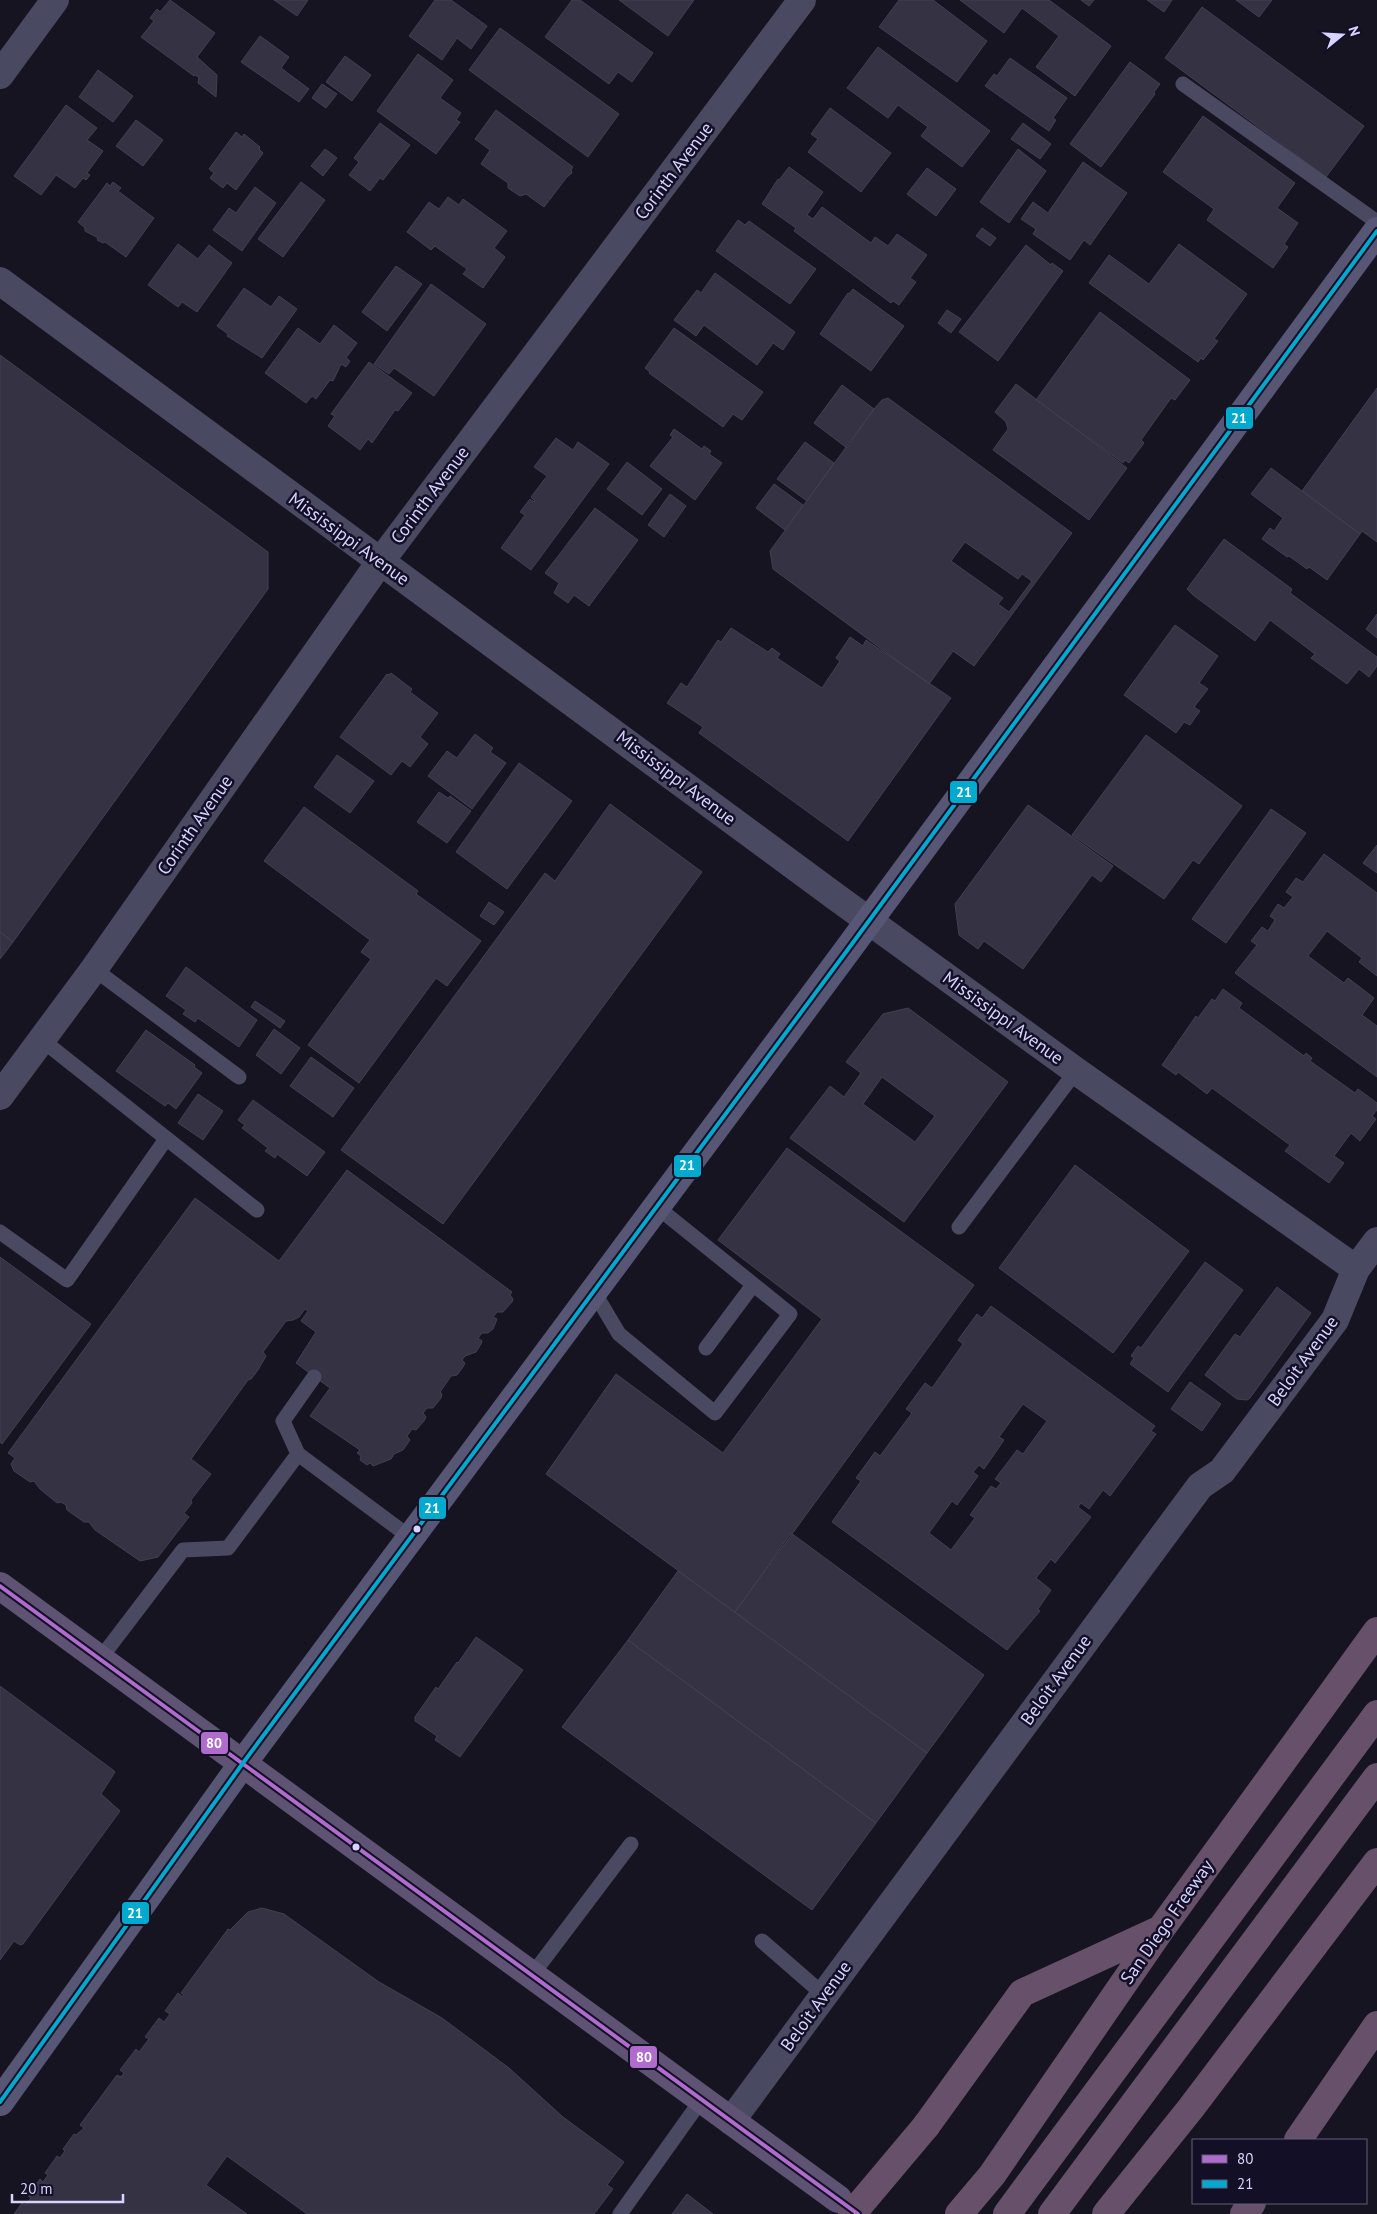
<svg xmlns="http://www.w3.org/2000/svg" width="1377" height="2214" font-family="'PT Sans',sans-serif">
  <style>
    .building { fill: #343243; stroke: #433f54; fill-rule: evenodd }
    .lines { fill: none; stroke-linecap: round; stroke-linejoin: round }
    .lane { stroke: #4a4962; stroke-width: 15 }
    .street { stroke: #4a4962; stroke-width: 28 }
    .secondary { stroke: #575674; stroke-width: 28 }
    .primary { stroke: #5e5373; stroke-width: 28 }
    .highway { stroke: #67516a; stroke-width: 28 }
    .highway-bridge { stroke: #67516a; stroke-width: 28 }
    .bus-1-casing { stroke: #130f26; stroke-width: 8 }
    .bus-2-casing { stroke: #130f26; stroke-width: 8 }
    .bus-1 { stroke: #b06ccc; stroke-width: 4 }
    .bus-2 { stroke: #00a9ce; stroke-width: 4 }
    .bus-dot { fill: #d9d4ff; stroke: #130f26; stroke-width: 2 }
    .labels { text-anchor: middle; stroke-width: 5; stroke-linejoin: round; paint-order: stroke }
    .street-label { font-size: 18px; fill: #d9d4ff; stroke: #130f26 }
    .line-badge { stroke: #130f26; stroke-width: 2 }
    .badge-label { font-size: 14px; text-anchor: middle; font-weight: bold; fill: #fff }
  </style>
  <rect width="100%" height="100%" fill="#161421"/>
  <path class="building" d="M170,0L215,33L197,57L217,75L216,97L198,83L199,77L195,75L194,76L141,37L154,21L150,18L157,9L160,12Z
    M274,0H308L297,16Z
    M435,0H451L487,26L471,49L457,38L442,60L409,36Z
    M572,0H580L653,53L632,82L618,72L609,84L545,37Z
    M619,0H694L668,36Z
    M899,0H933L987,41L957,82L879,27Z
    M960,0H1049L1111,46L1075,96L1036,67L1059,36L1022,8L1004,33Z
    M1081,0H1094L1089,6Z
    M1147,0H1172L1164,12Z
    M1236,0H1272L1259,17Z
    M1202,7L1364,126L1326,177L1165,58Z
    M500,28L619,114L588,157L469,70Z
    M260,36L289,57L281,68L309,89L299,102L241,62Z
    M878,47L990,131L962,167L921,136L928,127L898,105L888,118L847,88Z
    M418,54L453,80L440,98L461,113L456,120L460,122L436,154L377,111Z
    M345,56L371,75L352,101L326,82Z
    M1010,58L1067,98L1053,118L1056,120L1049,131L985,86L994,74L997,76Z
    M1130,62L1160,84L1154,92L1155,94L1101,167L1070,144Z
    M98,70L133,96L113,122L79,97Z
    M322,84L337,94L326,108L312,98Z
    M66,105L97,128L87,140L103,151L87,173L90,175L86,180L83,178L75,188L56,175L41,195L14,176Z
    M830,108L891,153L861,192L808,152L818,139L811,134Z
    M496,110L573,167L571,170L572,173L567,177L544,207L526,194L520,196L508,188V183L481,164L490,150L475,139Z
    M1203,116L1295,183L1277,208L1298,223L1284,244L1288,247L1273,268L1207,220L1214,209L1163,172Z
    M136,120L163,140L143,166L116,146Z
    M380,123L410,145L383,180L380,178L370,191L349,175L359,162L354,158Z
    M1023,123L1051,144L1040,159L1011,139Z
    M236,132L242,137L244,134L260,147L259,149L263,153L236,190L227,183L223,188L210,178L214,173L209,169Z
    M325,149L337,158L323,176L311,166Z
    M1018,149L1046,171L1009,223L980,202Z
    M1083,162L1127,193L1090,245L1084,240L1070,260L1033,234L1036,229L1021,219L1033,202L1048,213Z
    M789,167L823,192L807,215L813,219L822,207L871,243L875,237L888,246L897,234L927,255L910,278L916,282L899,305L893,301L891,303L794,231L796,228L762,204L778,179L779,180Z
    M927,168L956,189L936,216L907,194Z
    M113,182L121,188L118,191L154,218L126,257L105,242L103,243L97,240L98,238L85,231V228L78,222L107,183L110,186Z
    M301,182L325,200L283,257L258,239Z
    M255,187L276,203L242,251L213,230L229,208L236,213Z
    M448,197L459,205L463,199L507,231L494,248L505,257L483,288L463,274L467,269L435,246L431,250L407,232L429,202L439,209Z
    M738,220L745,225L749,221L816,269L790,304L716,251Z
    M982,228L996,238L990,246L976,236Z
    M178,244L198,259L209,245L232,263L197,312L182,302L178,307L148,285Z
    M1179,244L1247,294L1214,339L1218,341L1203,360L1201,358L1198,362L1089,283L1109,255L1149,284Z
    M1026,245L1051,265L1052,263L1063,271L998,361L959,332Z
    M396,266L422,284L387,331L362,312Z
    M715,273L795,332L783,350L773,343L757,365L704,325L696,336L674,320L697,290L701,293Z
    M431,284L486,324L434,396L394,368L389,374L374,364Z
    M244,288L271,307L279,296L297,309L262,358L227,336L228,334L217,326Z
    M853,289L904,326L871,371L820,334L848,293L849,294Z
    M947,310L961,319L951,333L938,323Z
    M1100,312L1190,380L1175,400L1171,398L1141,440L1144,443L1129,463L1125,460L1123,463L1036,400Z
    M334,325L357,343L346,358L350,361L346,367L341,364L333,381L330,380L316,399L312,396L306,403L265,373L298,328L320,344Z
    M674,328L763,392L742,420L733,414L723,427L649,373L650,372L645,368Z
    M0,355L268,552V589L13,942L0,932Z
    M369,362L412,393L398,411L395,410L372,443L368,439L360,450L328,426L335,416L331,414Z
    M1016,384L1127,468L1089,520L993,450L1008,429L1006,422L995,412Z
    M842,385L874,409L847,448L814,423Z
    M1377,388V542L1362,531L1360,534L1302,491Z
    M888,398L1072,533L974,666L953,651L929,684L773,569L770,551L874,409L882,400ZM965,542L1018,579L1022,574L1032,581L1009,612L998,604L1003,598L951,561Z
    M674,429L702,449L704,446L711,451L709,454L722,463L695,500L650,466L673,437L670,435Z
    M556,438L573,450L578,442L609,464L531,570L501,548L525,515L520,512L530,499L534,502L535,501L531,497L547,476L534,467Z
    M805,442L834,463L807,501L777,479Z
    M627,462L662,489L642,515L607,489Z
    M1271,468L1360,534L1327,580L1309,567L1307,569L1289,556L1287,557L1262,539L1270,528L1274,531L1283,518L1251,494Z
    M774,484L803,505L785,530L756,508Z
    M670,494L686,506L664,537L648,525Z
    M595,508L638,540L589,606L574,595L568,603L554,593L559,583L545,573Z
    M1224,539L1292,589L1290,593L1377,657V666L1369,677L1359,669L1347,684L1311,658L1315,654L1270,620L1255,641L1193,595L1187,589Z
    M1377,614V638L1366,629Z
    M1175,625L1218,656L1199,683L1208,689L1194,707L1200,711L1190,725L1184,722L1176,733L1124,695Z
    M731,628L768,652L772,648L780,654L777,658L822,688L840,661L836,658L850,637L863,646L866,640L951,698L848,841L699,733L703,727L667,703L681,683L687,687L718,640L721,642Z
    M391,673L412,689L410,692L438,713L420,737L428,744L410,767L402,761L391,775L340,737L387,674L389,675Z
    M475,734L493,748L490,752L506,763L472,809L428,776L447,751L457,758Z
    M1146,735L1242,806L1199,864L1193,860L1164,899L1072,835Z
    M337,755L374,781L350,813L314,787Z
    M519,763L572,801L507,889L456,852Z
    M439,792L448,798L450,796L471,811L447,843L417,822Z
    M610,804L702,872L443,1224L341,1150L545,873L555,881Z
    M1028,805L1113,866L1101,882L1092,875L1023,969L984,941L978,949L959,935L955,904Z
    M304,807L418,891L416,894L481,941L447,986L436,978L359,1083L308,1045L371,959L361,952L370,940L264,861Z
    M1271,809L1306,833L1226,943L1192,919Z
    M1377,845V873L1363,863Z
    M1324,854L1377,893V976L1359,962L1362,958L1327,931L1308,956L1344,983L1348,978L1374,998L1362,1015L1377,1026V1077L1235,973L1257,945L1251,941L1262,927L1268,931L1275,920L1270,916L1278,904L1284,908L1293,897L1286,892L1296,878L1303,882Z
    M489,902L504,912L494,925L480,916Z
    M0,932L13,942L0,959Z
    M186,967L257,1020L239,1047L198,1018L195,1022L183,1014L186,1010L166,996Z
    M1223,989L1242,1003L1239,1008L1304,1056L1306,1053L1312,1058L1310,1061L1355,1093L1358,1089L1377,1103V1110L1372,1116L1376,1119L1360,1141L1351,1133L1334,1156L1344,1163L1329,1183L1285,1151L1290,1145L1212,1088L1207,1094L1178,1072L1176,1075L1162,1065L1196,1016L1198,1018L1212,999L1215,1001Z
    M255,1001L285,1021L280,1028L251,1007Z
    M908,1008L1008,1082L904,1222L790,1138L830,1086L844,1097L861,1073L846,1062L883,1014ZM882,1077L935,1116L915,1142L863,1104Z
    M274,1029L300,1048L281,1074L256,1055Z
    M146,1030L195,1065L194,1067L202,1073L176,1109L168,1103L165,1106L116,1071Z
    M311,1057L354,1088L333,1117L290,1086Z
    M198,1094L223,1111L203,1140L178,1123Z
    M253,1100L325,1152L307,1176L277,1154L275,1158L265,1151L268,1148L242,1128L245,1125L238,1120Z
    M787,1148L974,1285L735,1612L546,1474L616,1374L723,1453L822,1319L718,1240Z
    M1075,1165L1189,1251L1113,1353L999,1268Z
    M347,1170L512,1292L510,1295L513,1299L512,1302L503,1312H497L493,1317L497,1319L493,1329L488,1333H482L478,1338L482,1341L481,1344L476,1352L465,1356L462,1360L465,1363L463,1367L457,1375L451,1376L440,1392L442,1394L441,1398L433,1408H427L423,1413L426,1417L424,1421L416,1430L412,1429L407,1436L410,1440L403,1450L394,1454L391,1459L373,1466L370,1463L367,1465L360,1460L361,1456L357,1453L360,1450L310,1416L330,1388L296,1363L316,1332L301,1321L308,1311L305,1309L299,1317L293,1320L286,1321L263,1352L266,1356L258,1370L251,1379L248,1380L191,1459L211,1474L191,1500L192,1503L184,1513L189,1517L158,1557L140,1561L95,1530L89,1522H84L67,1510L66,1505L61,1502L57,1503L40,1489L34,1481L30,1482L14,1471L11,1464L15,1458L8,1453L195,1198L279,1261Z
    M0,1257L91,1324L2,1444L0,1442Z
    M1205,1262L1243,1290L1168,1392L1130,1364L1134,1358L1131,1356L1138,1346L1141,1348Z
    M1277,1287L1311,1313L1250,1398L1247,1400L1237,1399L1205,1375L1235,1334L1240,1337Z
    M991,1306L1155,1426L1151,1431L1156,1434L1110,1496L1103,1490L1089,1509L1081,1503L1078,1507L1091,1517L1055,1563L1051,1559L1036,1578L1051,1590L1038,1609L1040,1611L1007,1650L832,1522L861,1481L856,1478L875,1452L880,1456L912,1413L906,1409L925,1383L932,1388L963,1344L958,1340L977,1314L982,1318ZM1023,1404L1047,1421L1023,1454L1017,1450L995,1479L1001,1483L996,1489L991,1486L970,1515L975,1518L951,1550L929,1533L952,1501L957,1505L978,1476L973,1472L979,1465L984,1469L1004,1440L999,1437Z
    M1190,1382L1221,1404L1202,1431L1171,1409Z
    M791,1533L984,1675L927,1753L735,1612Z
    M678,1571L927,1753L876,1823L628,1640Z
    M476,1637L523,1670L460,1757L435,1740L437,1736L415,1721V1717L436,1687L438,1689L457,1662L458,1663Z
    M628,1640L876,1823L812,1910L562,1727Z
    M0,1686L113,1770L115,1772L101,1794L120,1811L23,1944L20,1945L14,1941L0,1960Z
    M262,1908L284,1914L379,1982L442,2018L509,2068L563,2117L624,2162L607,2185L613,2189L594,2214H307L227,2156L206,2185L247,2214H14L22,2203L25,2205L31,2198L28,2196L40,2179L43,2182L48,2175L45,2173L57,2156L60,2158L65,2151L63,2149L74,2134L76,2135L84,2128L80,2125L117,2075L121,2077L124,2073L120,2070L136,2049L139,2052L149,2039L145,2037L159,2018L164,2022L170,2014L165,2011L178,1993L183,1997L184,1995L181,1993L228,1929L230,1930L248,1912Z
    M687,2194L713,2214H672Z"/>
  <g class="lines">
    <path class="lane" d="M1183,84L1377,222
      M94,969L239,1077
      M42,1040L257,1210
      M959,1227L1076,1071
      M0,1232L67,1280L166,1139
      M594,1292L619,1334L715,1413L790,1314L657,1207
      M706,1348L753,1285
      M298,1454L283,1421L314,1377
      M100,1659L183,1550L228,1548L298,1454L411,1538
      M762,1941L824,1995
      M532,1975L631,1844
      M620,2214L702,2099"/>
    <path class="street" d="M0,75L55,0
      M0,281L836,897L1076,1071L1356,1269
      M0,1096L94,969L380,562L802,0
      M731,2121L1200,1486L1222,1471L1335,1320L1356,1269L1377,1241"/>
    <path class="secondary" d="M0,2102L243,1763L846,952L1377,231"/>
    <path class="primary" d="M0,1586L838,2199"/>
    <path class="highway" d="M926,2126L1022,1993L1159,1930
      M1298,2140L1377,2025
      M959,2214L992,2175L1161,1929L1377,1631
      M1007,2214L1377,1714
      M1052,2214L1377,1777
      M1106,2214L1191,2108L1377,1862
      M1244,2214L1252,2203"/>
    <path class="highway-bridge" d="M852,2214L926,2126"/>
    <g class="bus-1-casing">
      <path id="bus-1" d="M0,1586L858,2214"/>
    </g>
    <g class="bus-2-casing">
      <path id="bus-2" d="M0,2102L243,1763L846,952L1377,231"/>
    </g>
    <use href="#bus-1" class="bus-1"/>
    <use href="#bus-2" class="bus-2"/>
  </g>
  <g class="bus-dot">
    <circle cx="417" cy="1529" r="4.5"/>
    <circle cx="356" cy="1847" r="4.5"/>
  </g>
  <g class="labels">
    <g class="street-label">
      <text transform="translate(674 171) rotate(-53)" y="6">Corinth Avenue</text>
      <text transform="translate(430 495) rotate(-53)" y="6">Corinth Avenue</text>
      <text transform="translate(349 539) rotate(36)" y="6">Mississippi Avenue</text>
      <text transform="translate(676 778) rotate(37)" y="6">Mississippi Avenue</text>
      <text transform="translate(195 825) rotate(-55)" y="6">Corinth Avenue</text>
      <text transform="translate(1003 1018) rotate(36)" y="6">Mississippi Avenue</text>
      <text transform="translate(1303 1361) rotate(-54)" y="6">Beloit Avenue</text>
      <text transform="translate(1056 1680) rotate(-54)" y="6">Beloit Avenue</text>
      <text transform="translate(1167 1922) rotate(-55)" y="6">San Diego Freeway</text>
      <text transform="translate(816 2006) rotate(-54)" y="6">Beloit Avenue</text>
    </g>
  </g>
  <g class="line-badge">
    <rect x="1225" y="406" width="29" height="24" rx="5" fill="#00a9ce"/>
    <rect x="949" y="780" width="29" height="24" rx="5" fill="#00a9ce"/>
    <rect x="673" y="1154" width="29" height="24" rx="5" fill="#00a9ce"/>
    <rect x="418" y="1496" width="29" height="24" rx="5" fill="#00a9ce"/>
    <rect x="200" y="1731" width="29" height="24" rx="5" fill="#b06ccc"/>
    <rect x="121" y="1901" width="29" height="24" rx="5" fill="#00a9ce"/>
    <rect x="629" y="2045" width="29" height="24" rx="5" fill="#b06ccc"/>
  </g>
  <g class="badge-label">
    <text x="1239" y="423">21</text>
    <text x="964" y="797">21</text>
    <text x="687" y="1170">21</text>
    <text x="432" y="1513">21</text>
    <text x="214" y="1748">80</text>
    <text x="135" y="1918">21</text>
    <text x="644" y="2062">80</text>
  </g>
  <rect x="1192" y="2139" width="175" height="65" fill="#130f26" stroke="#625e7d"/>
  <rect x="1202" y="2155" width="25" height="8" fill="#b06ccc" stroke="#625e7d"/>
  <text x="1237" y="2164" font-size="15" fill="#d9d4ff">80</text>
  <rect x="1202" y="2180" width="25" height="8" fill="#00a9ce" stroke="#625e7d"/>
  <text x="1237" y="2189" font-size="15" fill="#d9d4ff">21</text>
  <g transform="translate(1342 35) rotate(72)" stroke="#130f26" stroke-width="4" paint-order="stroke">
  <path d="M0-4L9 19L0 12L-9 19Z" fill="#d9d4ff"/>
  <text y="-8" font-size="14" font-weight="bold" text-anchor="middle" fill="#d9d4ff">N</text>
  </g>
  <path d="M12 2194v8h111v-8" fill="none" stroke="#d9d4ff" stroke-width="2.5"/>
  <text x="20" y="2194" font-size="15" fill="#d9d4ff" stroke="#130f26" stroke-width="4" paint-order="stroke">20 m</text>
</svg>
